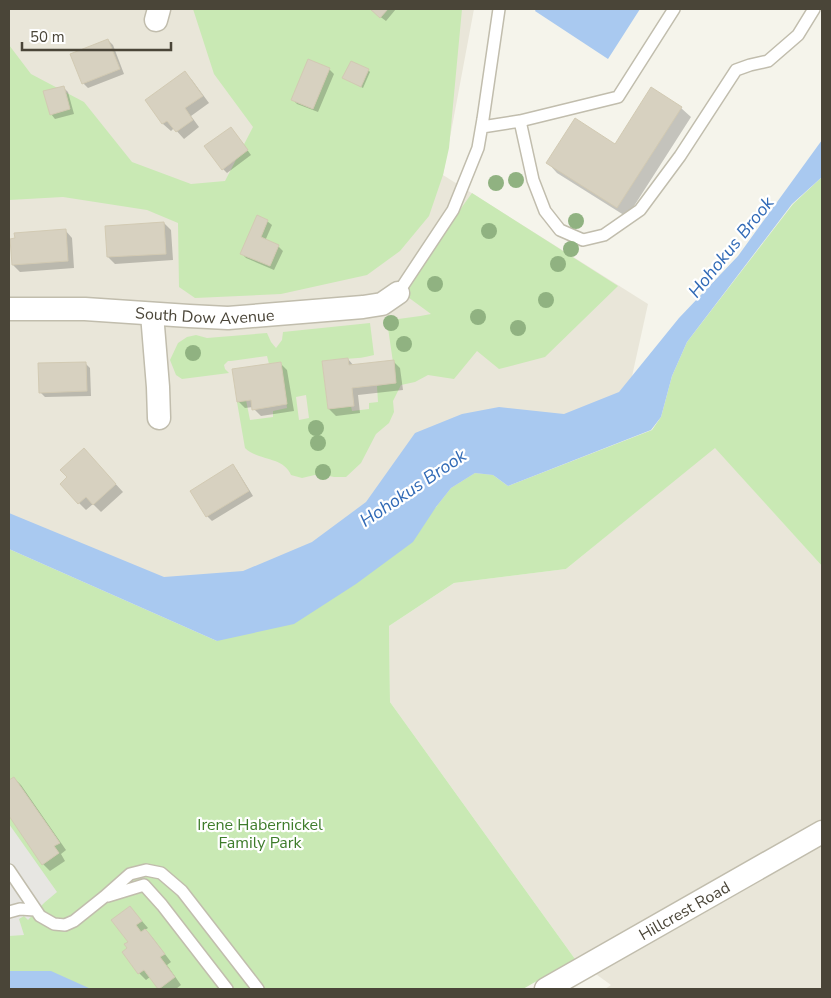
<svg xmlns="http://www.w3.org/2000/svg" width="831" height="998" font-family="'Nunito Sans',sans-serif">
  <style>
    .residential { fill: #e9e6d9 }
    .green { fill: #c9e9b4; fill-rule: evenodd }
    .parking { fill: #e7e6e2 }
    .water { fill: #a9c9f0 }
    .shadow { fill: #0003 }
    .building { fill: #d7d1c0; stroke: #d2cab3 }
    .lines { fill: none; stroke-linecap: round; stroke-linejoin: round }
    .service-casing { stroke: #c1bdad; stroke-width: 14 }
    .minor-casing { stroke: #c1bdad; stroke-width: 25 }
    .service { stroke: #fff; stroke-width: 11 }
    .minor { stroke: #fff; stroke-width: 22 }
    .tree { fill: #90b281 }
    .labels { text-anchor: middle; stroke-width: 4.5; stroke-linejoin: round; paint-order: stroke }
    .street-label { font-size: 16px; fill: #4a4538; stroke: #fff }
    .park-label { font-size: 16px; fill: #3e7c2b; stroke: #fff }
    .water-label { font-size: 18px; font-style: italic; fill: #316ab6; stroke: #fff }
  </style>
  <rect width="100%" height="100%" fill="#f5f4eb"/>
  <path class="residential" d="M9,9H474L443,175L648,304L625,408L246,605L9,534Z
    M715,447L822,566V989H605L611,985L575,959L390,702L389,626L454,583L566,569Z"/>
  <path class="green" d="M193,9H462L449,148L443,175L429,216L400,251L367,275L281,294L195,298L179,287L178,223L147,210L63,197L9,200V45L31,74L84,102L132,162L191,184L225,181L253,127L214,74Z
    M822,177V566L715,448L566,569L454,583L389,626L390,702L575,959L523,989H9V549L217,641L436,507L451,488L475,473L493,475L508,486L652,430L661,417L672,376L687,342L793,204Z
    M472,193L618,286L545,357L499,369L477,351L454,379L428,375L415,382L401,385L393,401L394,412L389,423L376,434L361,463L346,477H334L319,474L302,478L291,475C283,456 258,461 245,448L237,402L246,400L250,420L273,417V411L287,408L280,362L269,364L267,356L231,361H228L224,365L225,369L229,373L182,379L176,375L170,360L178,343L187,337L196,335L207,338L267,333L271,342L276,348L282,340L283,332L370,323L374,355C357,360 339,358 322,361L328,409L351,406L352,411L369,409V403L378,402L377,386L396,383L387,321C402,318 417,317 431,314L401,292ZM306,395L309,418L299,420L296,397Z"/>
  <path class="parking" d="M9,824L57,892L44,903L28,920L24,916L19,919L24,935L9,936Z"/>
  <path class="water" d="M536,9H640L608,59L535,11Z
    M822,140V177L792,204L687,342L672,376L661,417L651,430L508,486L493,475L475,473L451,488L436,507L413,542L356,584L294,624L217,641L9,549V513L164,577L243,571L312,542L366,502L415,433L462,414L499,407L564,414L619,392L679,318L738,256Z
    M9,971H51L91,989H9Z"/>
  <path class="shadow" d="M370,9H396L386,21Z
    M108,40L113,45L124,74L88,88L83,83Z
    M329,69L334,74L318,112L297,104L293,100Z
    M368,70L370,72L363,88L344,78Z
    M185,73L192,80L209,103L191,116L199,127L184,139L174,128L171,131L163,124L147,100Z
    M63,87L68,92L74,114L55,119L51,114Z
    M681,108L691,117L627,217L557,173L548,163L615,145Z
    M235,133L251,155L227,173L223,169Z
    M267,221L272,225L265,241L278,246L283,251L274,270L246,258L242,254Z
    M164,223L171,230L173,260L115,264L108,257Z
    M65,230L72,238L74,268L20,272L13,265Z
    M348,359L354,366L393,361L400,368L403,390L358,395L360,413L336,416L329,409Z
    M85,363L90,368L91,396L45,397L40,392Z
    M280,363L287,370L294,411L261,416L254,409L253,407L245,408L238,401Z
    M91,457L123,492L101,512L93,504L86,510L79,503Z
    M232,466L237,470L253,496L212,521L207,516Z
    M14,778L21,785L66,850L61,854L65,861L50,871L43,864L9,814V780L10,781Z
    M130,907L148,928L145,930L152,937L171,962L167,965L181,985L176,989H160L150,977L146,980L139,973L123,952L128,948L129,942Z"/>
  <path class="building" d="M370,9H388L380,18Z
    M108,39L120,69L82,84L70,54Z
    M308,59L330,68L313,109L291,100Z
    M351,61L369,69L361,87L342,78Z
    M185,71L203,96L185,108L193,120L176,132L167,121L162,124L145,100Z
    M64,86L70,109L50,115L43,91Z
    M651,87L682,107L617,208L546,163L575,118L615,144Z
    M231,127L248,150L222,170L204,146Z
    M257,215L268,220L261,237L279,245L270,266L240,254Z
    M164,222L166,254L107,257L105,226Z
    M66,229L68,261L12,265L10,239L15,238L14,233Z
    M348,358L349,365L394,360L396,383L352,388L354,406L328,409L322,361Z
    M86,362L87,391L39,393L38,363Z
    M281,362L287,404L252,410L251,400L237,402L232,369Z
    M84,448L116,484L93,505L86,497L78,504L60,484L67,477L60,470Z
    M233,464L249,491L206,517L190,491Z
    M14,777L60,843L54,846L59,853L42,865L9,816V780Z
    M130,906L142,921L136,925L141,932L145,929L148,932L165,954L160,957L175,977L159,989H158L144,970L138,974L122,952L127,948L124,944L128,942L111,920Z"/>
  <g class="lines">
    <g class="service-casing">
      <path id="service" d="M520,121L533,180L545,211L560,230L583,240L604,235L640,210L680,156L736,70L750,65L768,61L798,35L814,9
        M482,127L520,121L618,97L674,9
        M398,293L453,210L478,148L483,119L499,9
        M9,870L40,916L54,924L65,925L74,921L104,897L130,874L146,870L161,873L182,891L258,989
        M108,896L144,885L162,905L227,989
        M9,912L20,909L35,910"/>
    </g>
    <g class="minor-casing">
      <g id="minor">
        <path d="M156,20L159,9"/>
        <path id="s1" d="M9,309H85L189,316L228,318L363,307L382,304L398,293"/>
        <path d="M152,314L158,387L159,418"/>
        <path id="s2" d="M546,989L822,832"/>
      </g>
    </g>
    <use href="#service" class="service"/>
    <use href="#minor" class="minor"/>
  </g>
  <g class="tree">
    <circle cx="516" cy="180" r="8"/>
    <circle cx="496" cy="183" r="8"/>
    <circle cx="576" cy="221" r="8"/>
    <circle cx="489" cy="231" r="8"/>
    <circle cx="571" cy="249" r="8"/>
    <circle cx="558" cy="264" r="8"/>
    <circle cx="435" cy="284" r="8"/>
    <circle cx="546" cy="300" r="8"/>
    <circle cx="478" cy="317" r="8"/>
    <circle cx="391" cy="323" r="8"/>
    <circle cx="518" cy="328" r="8"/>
    <circle cx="404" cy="344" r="8"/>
    <circle cx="193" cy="353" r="8"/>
    <circle cx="316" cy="428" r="8"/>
    <circle cx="318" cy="443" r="8"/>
    <circle cx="323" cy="472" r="8"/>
  </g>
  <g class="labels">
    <g class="street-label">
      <text dy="6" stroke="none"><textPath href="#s1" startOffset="196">South Dow Avenue</textPath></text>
      <text dy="6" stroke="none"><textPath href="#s2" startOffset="159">Hillcrest Road</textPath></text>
    </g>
    <g class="park-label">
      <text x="260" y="830">Irene Habernickel<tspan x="260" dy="18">Family Park</tspan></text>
    </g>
    <g class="water-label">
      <text transform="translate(731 247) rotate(-51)" y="6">Hohokus Brook</text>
      <text transform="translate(413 488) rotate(-34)" y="6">Hohokus Brook</text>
    </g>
  </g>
  <rect width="831" height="998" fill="none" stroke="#4a4538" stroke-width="20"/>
  <path d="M22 42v8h149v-8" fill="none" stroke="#4a4538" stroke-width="2.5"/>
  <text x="30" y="42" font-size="15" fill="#4a4538" stroke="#ffffff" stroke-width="4" paint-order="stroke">50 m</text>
</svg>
